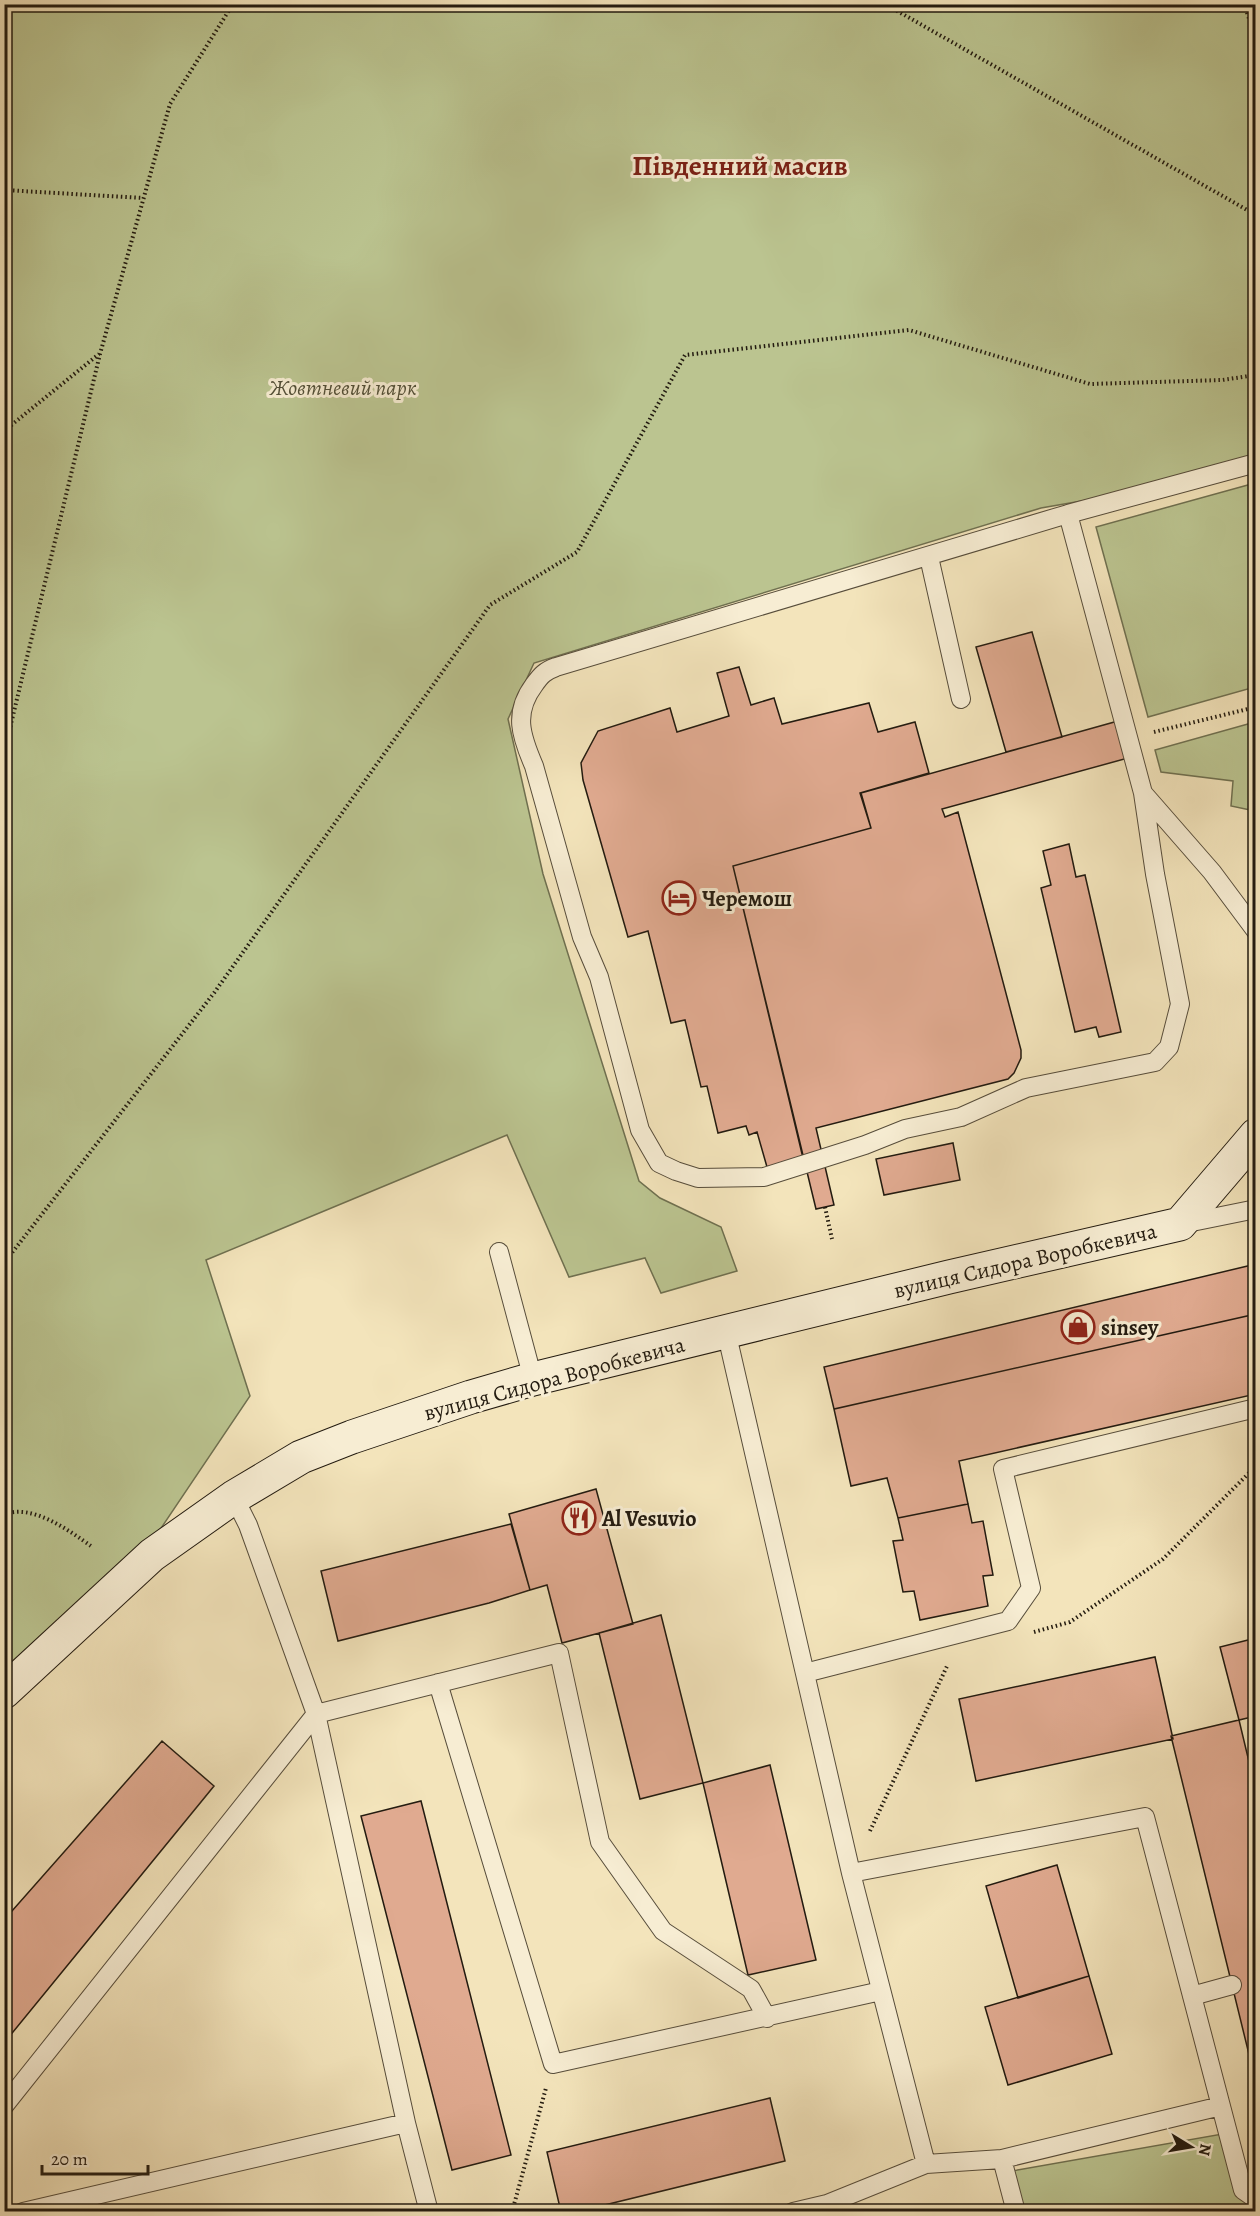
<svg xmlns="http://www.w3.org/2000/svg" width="1260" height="2216" font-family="Alegreya,serif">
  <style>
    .green { fill: #bbc490; stroke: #6f7050; stroke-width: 1.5 }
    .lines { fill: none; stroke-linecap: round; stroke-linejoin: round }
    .stream { stroke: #6b7d72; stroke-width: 10 }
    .building { fill: #e0aa90; stroke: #231b10; stroke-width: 1.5 }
    .lane-casing { stroke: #574d3b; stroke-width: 20 }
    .secondary-casing { stroke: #231b10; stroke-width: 35 }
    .path { stroke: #231b10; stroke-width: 4; stroke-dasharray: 1.5 3; stroke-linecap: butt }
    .lane { stroke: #f7edd3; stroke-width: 18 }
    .secondary { stroke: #f7edd3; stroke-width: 33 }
    .labels { text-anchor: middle; stroke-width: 6; stroke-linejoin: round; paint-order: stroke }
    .park-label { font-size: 22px; font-style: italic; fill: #514e36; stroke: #f7edd3 }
    .poi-label { font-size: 22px; font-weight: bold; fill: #231b10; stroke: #f7edd3; text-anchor: start }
    .street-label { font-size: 22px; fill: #231b10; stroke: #f7edd3 }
    .district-label { font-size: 28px; font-weight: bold; fill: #7a1f14; stroke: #f7edd3 }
  </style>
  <rect width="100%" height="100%" fill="#f3e4bb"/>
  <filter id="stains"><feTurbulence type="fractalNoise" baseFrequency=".00333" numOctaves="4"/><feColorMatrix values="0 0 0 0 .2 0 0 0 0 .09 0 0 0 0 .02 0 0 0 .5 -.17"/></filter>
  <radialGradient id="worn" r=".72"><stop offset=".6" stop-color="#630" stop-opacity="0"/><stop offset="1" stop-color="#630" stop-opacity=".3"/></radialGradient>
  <path class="green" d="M5,5H1255V471L1041,508L534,663L508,719L543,874L639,1181L660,1198L721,1227L737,1271L661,1293L645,1258L569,1277L507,1135L206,1260L250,1396L147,1549L5,1686Z
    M1255,483V687L1148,717L1096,527Z
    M1255,722V811L1231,806L1233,781L1161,772L1155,750Z
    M1228,2133L1255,2199V2211H1016L1006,2172Z"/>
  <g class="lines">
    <path class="stream" d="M4,344L7,216"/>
  </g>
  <path class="building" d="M1032,632L1062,737L1006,752L976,647Z
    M739,667L751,705L774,698L782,724L869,703L878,732L915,722L929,773L860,793L871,828L733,866L803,1158L767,1167L757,1132L749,1135L746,1126L718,1133L707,1086L701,1087L685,1020L671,1023L648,931L628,937L583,780L581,763L598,731L670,708L677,732L729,716L717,673Z
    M1118,721L1128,758L942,809L945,817L958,812L1021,1050V1058L1014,1073L1008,1079L816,1128L834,1205L816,1209L733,866L871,828L861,793Z
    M1069,844L1076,877L1085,875L1121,1032L1099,1037L1096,1027L1075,1032L1041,888L1051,885L1043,851Z
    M953,1143L960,1180L884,1195L876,1159Z
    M1256,1264V1314L834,1409L824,1367Z
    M1256,1314V1394L959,1461L968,1504L898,1518L887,1478L851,1486L834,1409Z
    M596,1489L633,1624L562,1643L547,1585L530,1590L509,1514Z
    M968,1504L972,1523L983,1521L993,1575L983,1576L988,1606L920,1620L914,1591L903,1592L893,1541L903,1540L898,1518Z
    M511,1524L530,1590L489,1603L338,1641L321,1571Z
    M661,1615L703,1783L640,1799L599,1633Z
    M1256,1638V1716L1239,1720L1220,1647Z
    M1155,1657L1173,1739L976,1781L959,1699Z
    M1239,1720L1256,1791V2083L1171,1736Z
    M162,1741L214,1786L4,2043V1920Z
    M770,1765L816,1960L748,1975L703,1783Z
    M421,1801L511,2155L452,2170L361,1816Z
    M1057,1865L1089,1976L1018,1998L986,1886Z
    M1089,1976L1112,2054L1008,2085L985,2007Z
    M770,2098L785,2161L576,2212H561L547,2152Z"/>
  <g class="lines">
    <g class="lane-casing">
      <path id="lane" d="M1256,463L1068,514L1143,793L1212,872L1256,931
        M1068,514L556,667C545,671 541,675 534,685C513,713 521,736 534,766L582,937L599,977L640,1130L659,1163L676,1171L698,1178L764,1177L865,1145L905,1129L961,1117L1026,1088L1155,1062L1169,1047L1180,1004L1155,874L1143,793
        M929,557L961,699
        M1182,1224L1256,1209
        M499,1252L533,1379
        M726,1331L851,1873L926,2164L827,2204L793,2212
        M234,1497L248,1525L316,1714L406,2123
        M805,1673L1008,1621L1031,1588L1003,1469L1256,1408
        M438,1683L553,2064L881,1991
        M851,1873L1145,1817L1243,2190L1256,2199
        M1192,1996L1232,1985
        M4,2106L316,1714L559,1653L600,1842L663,1931L751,1989L767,2018
        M1002,2159L1221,2106
        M926,2164L1002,2159L1016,2212
        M23,2212L406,2123L429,2212"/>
    </g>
    <g class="secondary-casing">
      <path id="secondary" d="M4,1692L152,1555L234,1497L301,1457L352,1437L471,1397L533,1379L949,1277L1180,1224L1256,1135"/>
    </g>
    <path class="path" d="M885,4L1256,215
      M1244,4L1256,39
      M4,190L143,198
      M4,431L99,354
      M1154,732L1256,707
      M4,753L100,354L170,104L233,4
      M825,1207L832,1239
      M4,1263L214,993L490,605L577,552L685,355L909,330L1090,384L1222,380L1256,375
      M4,1515C31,1502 71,1532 91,1546
      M1034,1632L1070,1622L1163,1559L1256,1466
      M870,1831L948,1664
      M512,2212L546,2088"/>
    <use href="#lane" class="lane"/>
    <use href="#secondary" class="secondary"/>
  </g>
  <defs>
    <g id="hotel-ring" transform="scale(1.725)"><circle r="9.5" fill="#f7edd3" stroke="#8f2418" stroke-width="1.5"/><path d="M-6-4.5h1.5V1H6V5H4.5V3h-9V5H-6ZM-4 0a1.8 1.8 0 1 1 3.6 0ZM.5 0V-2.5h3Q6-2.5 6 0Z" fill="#8f2418"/></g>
    <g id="shop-ring" transform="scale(1.725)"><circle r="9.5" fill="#f7edd3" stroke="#8f2418" stroke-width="1.5"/><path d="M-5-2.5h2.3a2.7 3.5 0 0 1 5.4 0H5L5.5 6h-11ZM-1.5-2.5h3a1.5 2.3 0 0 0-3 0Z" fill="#8f2418"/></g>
    <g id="restaurant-ring" transform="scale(1.725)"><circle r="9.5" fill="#f7edd3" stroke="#8f2418" stroke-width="1.5"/><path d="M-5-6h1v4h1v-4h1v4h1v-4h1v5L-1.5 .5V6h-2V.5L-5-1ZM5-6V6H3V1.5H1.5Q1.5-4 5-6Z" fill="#8f2418"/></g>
  </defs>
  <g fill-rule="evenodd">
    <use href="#hotel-ring" x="679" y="898"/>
    <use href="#shop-ring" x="1078" y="1327"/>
    <use href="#restaurant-ring" x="579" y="1518"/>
  </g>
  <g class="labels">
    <g class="park-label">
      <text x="343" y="395">Жовтневий парк</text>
    </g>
    <g class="poi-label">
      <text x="702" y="906">Черемош</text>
      <text x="1101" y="1335">sinsey</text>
      <text x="602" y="1526">Al Vesuvio</text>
    </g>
    <g class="street-label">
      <text transform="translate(1025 1260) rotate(-13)" y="8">вулиця Сидора Воробкевича</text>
      <text transform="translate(554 1378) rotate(-15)" y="8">вулиця Сидора Воробкевича</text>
    </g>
    <g class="district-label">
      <text x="740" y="175">Південний масив</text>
    </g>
  </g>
  <rect width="1260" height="2216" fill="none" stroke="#f3e4bb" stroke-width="24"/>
  <rect x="6" y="6" width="1248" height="2204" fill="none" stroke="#231b10" stroke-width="3"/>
  <rect x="12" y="12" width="1236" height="2192" fill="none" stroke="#231b10" stroke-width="1.5"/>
  <g transform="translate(1191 2147) rotate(101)" stroke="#f7edd3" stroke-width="4.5" paint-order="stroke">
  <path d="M0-4.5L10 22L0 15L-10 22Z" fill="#231b10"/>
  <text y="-9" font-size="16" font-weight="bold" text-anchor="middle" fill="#231b10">N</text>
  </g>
  <path d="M42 2165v9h106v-9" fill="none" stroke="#231b10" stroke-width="3"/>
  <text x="51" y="2165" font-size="18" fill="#231b10" stroke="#f7edd3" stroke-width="4.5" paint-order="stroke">20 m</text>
  <rect width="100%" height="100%" filter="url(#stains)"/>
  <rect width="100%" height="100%" fill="url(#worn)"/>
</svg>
